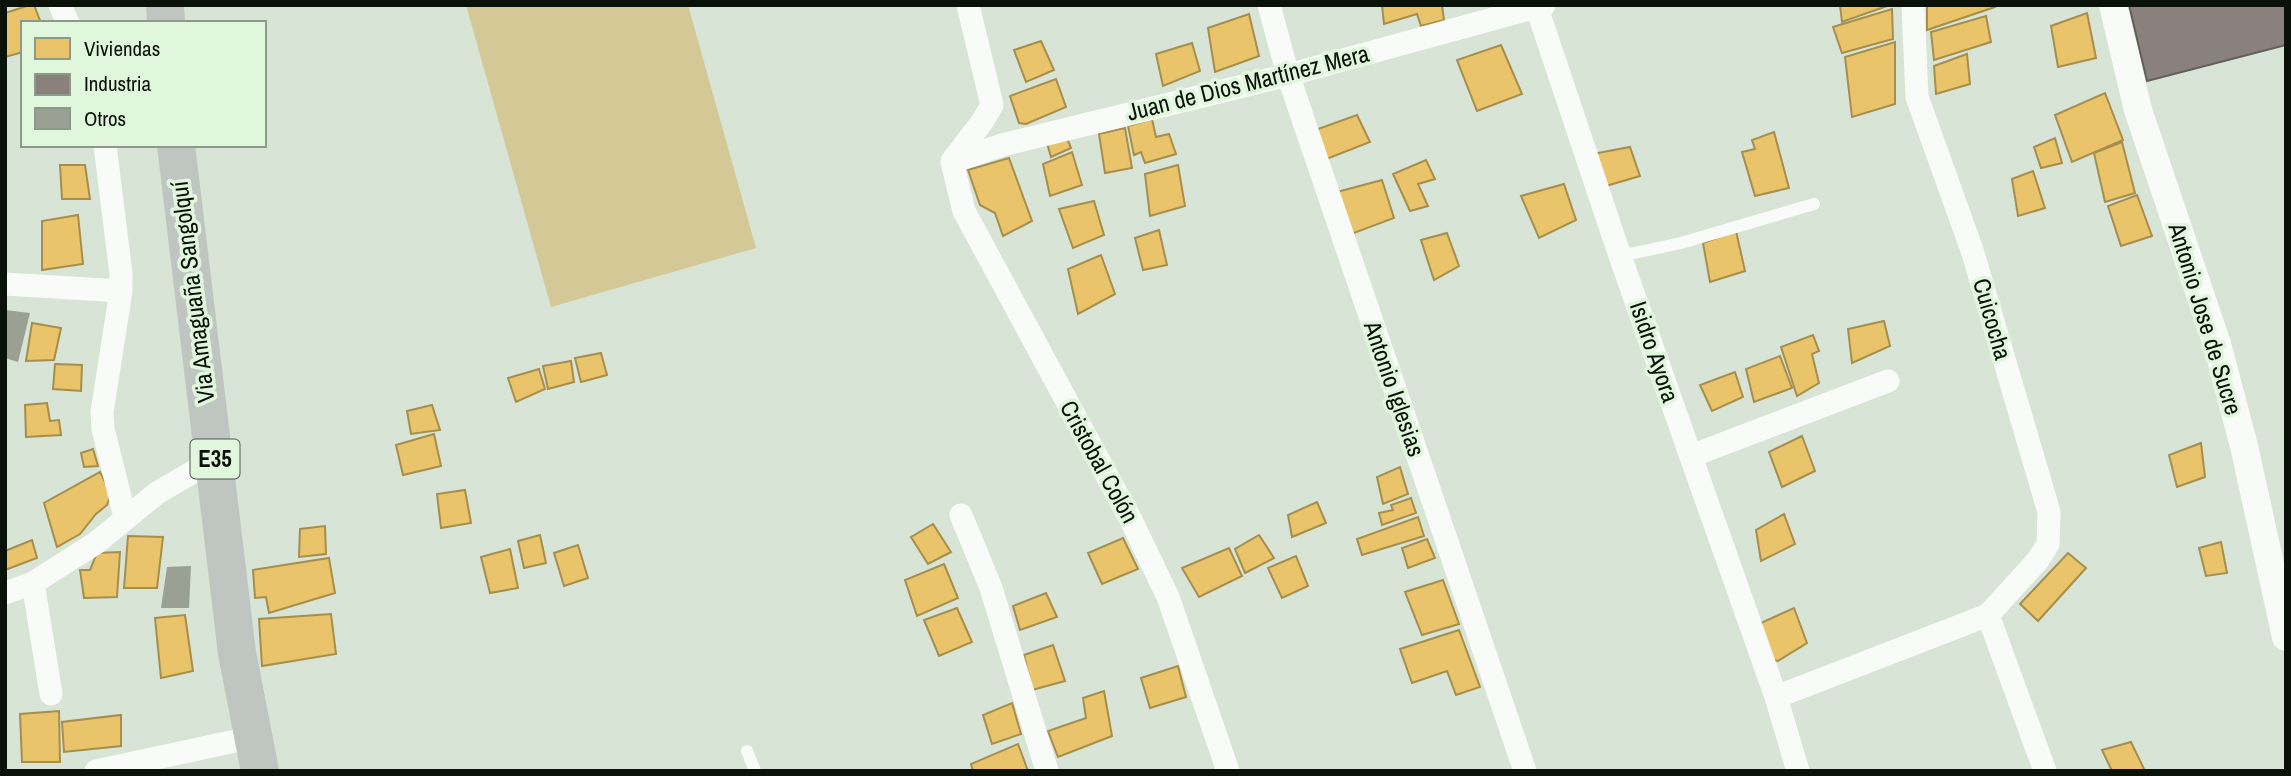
<svg xmlns="http://www.w3.org/2000/svg" width="2291" height="776" font-family="'Archivo Narrow',sans-serif">
  <style>
    .green { fill: #d4c996 }
    .homes { fill: #e9c46a; stroke: #a68e4d; stroke-width: 2 }
    .industry { fill: #8a817c; stroke: #645f59; stroke-width: 2 }
    .building { fill: #9aa094 }
    .lines { fill: none; stroke-linecap: round; stroke-linejoin: round }
    .service { stroke: #f9fbf9; stroke-width: 12 }
    .minor { stroke: #f9fbf9; stroke-width: 23 }
    .tertiary { stroke: #f9fbf9; stroke-width: 28 }
    .trunk { stroke: #bfc6c2; stroke-width: 38 }
    .labels { text-anchor: middle; stroke-width: 7; stroke-linejoin: round; paint-order: stroke }
    .shield { fill: #e1f7dd; stroke: #4a5648; stroke-width: 2 }
    .shield-label { font-size: 23px; font-weight: bold; fill: #0a1108 }
    .street-label { font-size: 24px; fill: #0a1108; stroke: #e1f7dd }
  </style>
  <rect width="100%" height="100%" fill="#d8e4d5"/>
  <path class="green" d="M466,5H688L756,248L551,307Z"/>
  <path class="homes" d="M30,5H34L41,23H23V52L5,57V13Z
    M1382,5H1442L1444,20L1421,26L1417,14L1384,24Z
    M1840,5H1890L1842,22Z
    M1927,5H1995V7L1927,30Z
    M1892,9L1893,39L1842,53L1833,27Z
    M2087,13L2096,58L2058,67L2051,26Z
    M1249,14L1259,56L1215,72L1208,28Z
    M1986,16L1991,42L1934,60L1931,32Z
    M1041,41L1054,70L1026,82L1014,50Z
    M1895,42V104L1852,117L1845,57Z
    M1192,43L1200,71L1163,86L1156,54Z
    M1501,45L1522,94L1477,111L1457,60Z
    M1967,54L1970,84L1936,94L1934,66Z
    M1056,79L1066,107L1026,124L1019,123L1010,96Z
    M2105,93L2123,140L2072,162L2055,115Z
    M1357,115L1370,142L1324,160L1315,130Z
    M1152,119L1156,137L1169,134L1176,154L1145,163L1141,152L1134,155L1128,126Z
    M1125,128L1132,168L1105,173L1099,134Z
    M1774,132L1789,188L1755,196L1742,152L1755,149L1752,140Z
    M1066,136L1071,148L1051,157L1047,143Z
    M2055,138L2062,163L2041,168L2034,147Z
    M2122,142L2135,193L2105,202L2094,153Z
    M1630,147L1640,176L1599,188L1587,155Z
    M1072,152L1082,185L1050,196L1043,164Z
    M1009,158L1032,221L1003,236L995,213L980,205L968,170Z
    M1426,160L1435,179L1418,184L1428,206L1410,211L1393,174Z
    M60,165H85L90,199H62Z
    M1178,165L1185,206L1150,216L1145,174Z
    M2033,171L2045,208L2018,216L2012,179Z
    M1382,180L1394,218L1346,236L1337,192Z
    M1564,184L1576,220L1539,238L1521,196Z
    M2137,195L2152,236L2121,246L2108,206Z
    M1094,201L1104,235L1073,248L1059,209Z
    M78,215L83,264L42,270V221Z
    M1159,230L1167,265L1143,270L1135,238Z
    M1736,231L1745,271L1710,282L1703,243Z
    M1447,233L1459,266L1434,280L1421,240Z
    M1101,255L1115,294L1078,314L1068,269Z
    M1884,321L1890,346L1852,363L1848,329Z
    M32,323L61,328L54,360L26,361Z
    M1813,335L1819,351L1812,354L1819,383L1797,396L1781,347Z
    M601,353L607,375L581,382L575,358Z
    M1780,356L1792,388L1754,402L1746,369Z
    M571,361L574,382L548,389L543,366Z
    M55,364L82,365L81,391L53,389Z
    M539,369L545,389L516,402L508,378Z
    M1735,372L1743,397L1712,411L1700,385Z
    M47,403L50,421L59,420L61,435L26,437L25,405Z
    M432,405L440,430L411,434L407,411Z
    M434,434L441,466L403,475L396,445Z
    M1802,436L1815,471L1782,487L1769,452Z
    M2201,443L2205,477L2177,487L2169,455Z
    M93,449L98,466L84,467L81,453Z
    M1400,467L1408,494L1383,504L1377,477Z
    M100,472L111,494L107,505L96,514L80,534L57,547L44,503Z
    M465,490L471,523L441,528L437,494Z
    M1411,498L1416,513L1382,525L1379,513L1393,510L1391,505Z
    M1317,502L1326,523L1292,537L1288,515Z
    M1784,514L1795,544L1761,561L1756,530Z
    M1418,517L1424,536L1362,555L1357,539Z
    M933,524L951,552L928,564L911,537Z
    M325,526L326,554L299,557L300,529Z
    M540,535L546,563L524,568L518,541Z
    M1259,535L1274,558L1245,573L1235,549Z
    M128,536L163,537L157,588H124Z
    M1123,538L1138,569L1102,584L1088,553Z
    M1427,539L1435,558L1408,568L1402,548Z
    M32,540L37,558L5,570V551Z
    M2221,542L2227,573L2206,576L2199,548Z
    M578,545L588,578L564,586L554,553Z
    M1229,548L1242,576L1199,597L1182,568Z
    M510,549L518,588L490,593L481,557Z
    M120,552L117,597L84,598L80,570H90L97,553Z
    M2068,553L2086,568L2038,621L2020,604Z
    M1296,556L1308,586L1282,598L1268,568Z
    M329,558L335,593L269,613L266,597L255,598L253,570Z
    M944,564L958,598L917,616L905,580Z
    M1443,580L1459,624L1422,635L1405,592Z
    M1046,593L1057,617L1020,630L1013,606Z
    M957,608L972,642L939,656L924,620Z
    M1794,608L1807,643L1778,661L1765,658L1754,626Z
    M331,614L336,654L262,666L259,619Z
    M185,615L193,671L161,678L155,618Z
    M1459,630L1480,687L1456,695L1447,671L1412,683L1400,649Z
    M1053,645L1065,681L1032,690L1024,655Z
    M1178,666L1186,697L1150,708L1141,678Z
    M1104,691L1112,736L1058,757L1048,731L1086,718L1083,698Z
    M1012,703L1021,734L992,744L983,715Z
    M59,711L60,762H22L20,714Z
    M121,715V746L64,752L62,722Z
    M2131,742L2145,771H2112L2102,750Z
    M1018,744L1028,771H973L971,764Z"/>
  <path class="industry" d="M2129,5H2286V45L2147,81Z"/>
  <path class="building" d="M5,310L30,313L18,362L5,358Z
    M191,566L189,608H161L167,567Z"/>
  <g class="lines">
    <path class="service" d="M1620,256L1681,243L1814,204
      M747,751L755,771"/>
    <path class="minor" d="M60,5L68,23
      M1269,5L1288,75L1525,771
      M1536,5L1620,256L1776,697
      M105,145L121,274V291L102,412L103,429L125,517
      M952,161L982,122L992,105L968,5
      M952,162L964,211L1132,522L1168,597L1228,771
      M952,162L1002,145L1288,75L1544,5
      M5,284L121,291
      M1691,456L1888,381
      M961,515L991,588L1047,771
      M33,583L51,694
      M5,593L33,583L96,543L157,493L215,459
      M1988,615L2045,771
      M96,771L254,737
      M1798,771L1776,697L1988,615L2038,560L2048,544L2049,512L1972,250L1917,97L1913,5"/>
    <path class="tertiary" d="M2113,5L2138,110L2217,344L2244,446L2286,637"/>
    <path class="trunk" d="M165,5L166,23
      M176,145L237,653L260,771"/>
  </g>
  <g class="labels">
    <rect class="shield" x="190.5" y="439.5" width="49" height="39" rx="5"/>
    <g class="shield-label">
      <text x="215" y="467">E35</text>
    </g>
    <g class="street-label">
      <text transform="translate(1248 83) rotate(-14)" y="8">Juan de Dios Martínez Mera</text>
      <text transform="translate(193 292) rotate(-97)" y="8">Via Amaguaña Sangolquí</text>
      <text transform="translate(1992 319) rotate(74)" y="8">Cuicocha</text>
      <text transform="translate(2205 319) rotate(73)" y="8">Antonio Jose de Sucre</text>
      <text transform="translate(1654 352) rotate(71)" y="8">Isidro Ayora</text>
      <text transform="translate(1394 389) rotate(71)" y="8">Antonio Iglesias</text>
      <text transform="translate(1099 462) rotate(61)" y="8">Cristobal Colón</text>
    </g>
  </g>
  <rect width="2291" height="776" fill="none" stroke="#0a1108" stroke-width="14"/>
  <rect x="21" y="21" width="245" height="126" fill="#e1f7dd" stroke="#8b9b88" stroke-width="2"/>
  <rect x="35" y="38" width="35" height="21" fill="#e9c46a" stroke="#8b9b88" stroke-width="2"/>
  <text x="84" y="56" font-size="21" fill="#0a1108">Viviendas</text>
  <rect x="35" y="74" width="35" height="21" fill="#8a817c" stroke="#8b9b88" stroke-width="2"/>
  <text x="84" y="91" font-size="21" fill="#0a1108">Industria</text>
  <rect x="35" y="108" width="35" height="21" fill="#9aa094" stroke="#8b9b88" stroke-width="2"/>
  <text x="84" y="126" font-size="21" fill="#0a1108">Otros</text>
</svg>
